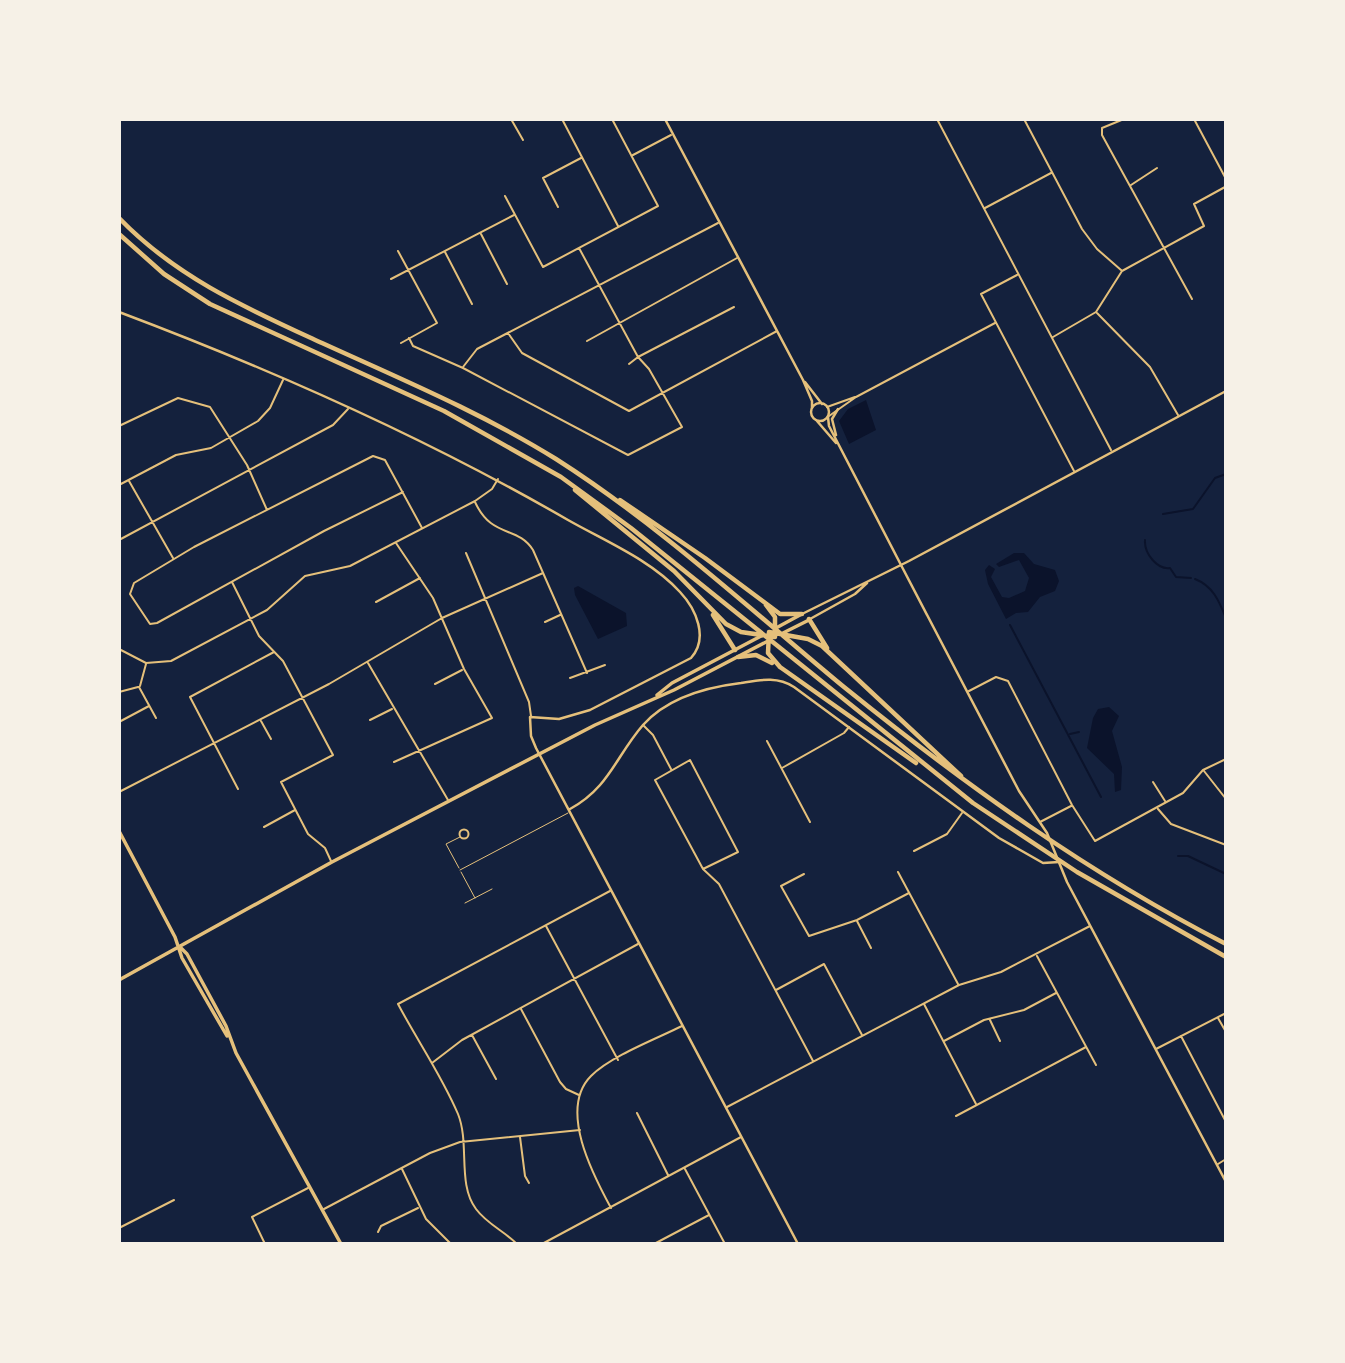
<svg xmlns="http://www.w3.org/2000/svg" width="1345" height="1363" font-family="Inter,sans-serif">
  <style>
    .water { fill: #0b132b }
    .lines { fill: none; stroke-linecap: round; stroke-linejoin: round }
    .stream { stroke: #0b132b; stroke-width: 2 }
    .service { stroke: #e5c07b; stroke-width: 1 }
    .minor { stroke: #e5c07b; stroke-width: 2 }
    .tertiary { stroke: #e5c07b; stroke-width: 2.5 }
    .secondary { stroke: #e5c07b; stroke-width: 2.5 }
    .primary { stroke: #e5c07b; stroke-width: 3.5 }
    .motorway { stroke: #e5c07b; stroke-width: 4.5 }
  </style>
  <rect width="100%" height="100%" fill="#14213d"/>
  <path class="water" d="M866,400L876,430L849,444L839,421L848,409Z
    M1014,553H1024L1034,564L1055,570L1059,581L1055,591L1040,597L1028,612L1016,613L1006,619L988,584L985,570L989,565L995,569L991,577L1002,597L1009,598L1025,591L1029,578L1019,560L999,567L996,564Z
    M578,586L626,613L627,626L598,639L575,595L574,588Z
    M1109,707L1119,716L1112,731L1122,767L1121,790L1115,792L1114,774L1087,748L1093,718L1098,709Z"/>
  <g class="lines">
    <path class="stream" d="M1163,514L1193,509L1215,478L1226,474
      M1145,540C1144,554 1158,570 1170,568L1176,577L1191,578
      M1195,579C1213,586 1219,601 1226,618
      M1010,625L1101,797
      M1070,734L1079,732
      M1178,856H1188L1226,874"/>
    <path class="service" d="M459,868L446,844L460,837
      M460,870L568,813
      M461,872L475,898
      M465,903L492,889"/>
    <path class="minor" d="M511,119L523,140
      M562,119L618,226
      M937,119L1111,450
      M1024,119L1082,229L1097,249L1121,270
      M1124,119L1102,128V135L1192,299
      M1194,119L1226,179
      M633,155L671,135
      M1131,185L1157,168
      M505,196L543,267L658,206L612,119
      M558,207L543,178L581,158
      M985,208L1051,173
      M481,234L507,284
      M398,251L437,323L401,343
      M445,252L472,304
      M1017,275L981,294L1074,471
      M391,279L514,215
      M1097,313L1150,367L1178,415
      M508,333L522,353L629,411L777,331
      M1053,337L1096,312L1122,271L1204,226L1194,204L1225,187
      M409,338L413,346L463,368L628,455L682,427L649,369L638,357L579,248
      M587,341L737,258
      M629,364L638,357L734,307
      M463,367L477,349L718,223
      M827,407L855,397
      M829,416L856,397L995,323
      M119,426L178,398L210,407L247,465L267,510
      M129,481L173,558
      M119,485L176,455L211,448L258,421L270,408L283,380
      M403,492L324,531L157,623L150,624L130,594L134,583L194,547L373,456L385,460L422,528
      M475,502C492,539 517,525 533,550L587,673
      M119,540L333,425L348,409
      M466,553L529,702L531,716
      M232,582L259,636L283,661L333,755L281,782L308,834L325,848L331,861
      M376,602L420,578
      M545,622L560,615
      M119,649L146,663L171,661L267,610L305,576L350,566L475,501L492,489L498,479
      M368,663L448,800
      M570,678L605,665
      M435,684L462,670
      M140,686L146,664
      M139,687L156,718
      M969,691L996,677L1008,681L1072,805L1095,841L1183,793L1203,770L1226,759
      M119,692L138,687
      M370,720L392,709
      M261,721L271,739
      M119,722L149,706
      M643,725L653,735L671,769
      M767,741L810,822
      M394,762L492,718L464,669L433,598L396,543
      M782,768L844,733L849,727
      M1204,771L1226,799
      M1153,782L1165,801
      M238,789L190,697L274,652
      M119,792L329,684L442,618L543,573
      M1158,809L1171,824L1226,845
      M1040,822L1071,806
      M264,827L295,810
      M459.5 834a4.5 4.5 0 1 1 9 0a4.5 4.5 0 1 1-9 0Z
      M914,851L947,834L962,813
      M703,869L738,852L690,760L655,780L703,869L719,884L813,1061
      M898,872L958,984
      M804,874L781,886L809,936L857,920L909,893
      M857,921L871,948
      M546,926L618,1060
      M1037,956L1096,1065
      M776,990L824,964L862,1035
      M924,1004L976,1104
      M521,1009L560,1082L566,1089L579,1095
      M1218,1018L1226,1032
      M990,1020L1000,1041
      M472,1035L496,1079
      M1181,1036L1226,1122
      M944,1041L984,1020L1024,1010L1056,993
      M1156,1049L1226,1013
      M432,1063L462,1040L638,944
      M727,1107L959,985L1001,972L1090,926
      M637,1113L668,1175
      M956,1116L1086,1047
      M520,1137L525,1176L529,1183
      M1218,1164L1226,1159
      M402,1169L426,1219L451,1244
      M685,1169L725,1244
      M611,1208C593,1175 558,1109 591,1076C611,1056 656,1039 682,1026
      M324,1209L430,1153L460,1142L580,1130
      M119,1228L174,1200
      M378,1232L381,1226L418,1208
      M265,1244L252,1217L308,1188
      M517,1244C504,1231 487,1224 476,1209C457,1184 470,1144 458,1114C442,1076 417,1040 398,1004L610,891
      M542,1244L741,1137
      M654,1244L709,1215"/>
    <path class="tertiary" d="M665,119L803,380L812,401V408
      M119,312C273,370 426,438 568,520C605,541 651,560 680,592C696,609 709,638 691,658L590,710L559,719L530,717L531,736L536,748L798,1244
      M805,382L822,404
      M811 412a9 9 0 1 1 18 0a9 9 0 1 1-18 0Z
      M828,417L829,426L901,565
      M817,421L836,443
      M836,435L832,419L838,409
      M570,809C609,788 616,756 643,725C667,698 708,687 741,683C760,680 777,676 794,687L999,838L1043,863L1059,862"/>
    <path class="secondary" d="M901,565L1019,791L1047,833L1067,882L1226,1182
      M901,565L927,615
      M802,614L909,561L1226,391
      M810,619L855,594L867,583"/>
    <path class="primary" d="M776,628L800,615
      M781,634L809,620
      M657,695L672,683L763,635
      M119,831L175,937L182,958L227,1036
      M179,946L187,954L226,1026L236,1053L341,1244
      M119,980L332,862L595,725L674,690L768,641"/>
    <path class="motorway" d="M119,218C177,278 248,309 322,343C401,379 482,413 556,459C658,524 751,610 844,687C964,784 1088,873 1226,944
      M119,234L164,274L210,304L444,411L561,477L631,528L973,803L1077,872L1226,957
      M575,490L674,571L726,624L741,632L775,637V617L766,605
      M620,500L705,558L780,614H802
      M713,615L735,650
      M809,619L827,648
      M738,657L756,655L772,663
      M780,667L768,653L769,632L808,639L822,646L961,776
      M780,667L916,763"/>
  </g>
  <rect width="1345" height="1363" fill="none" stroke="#f6f1e7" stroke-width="242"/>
</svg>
